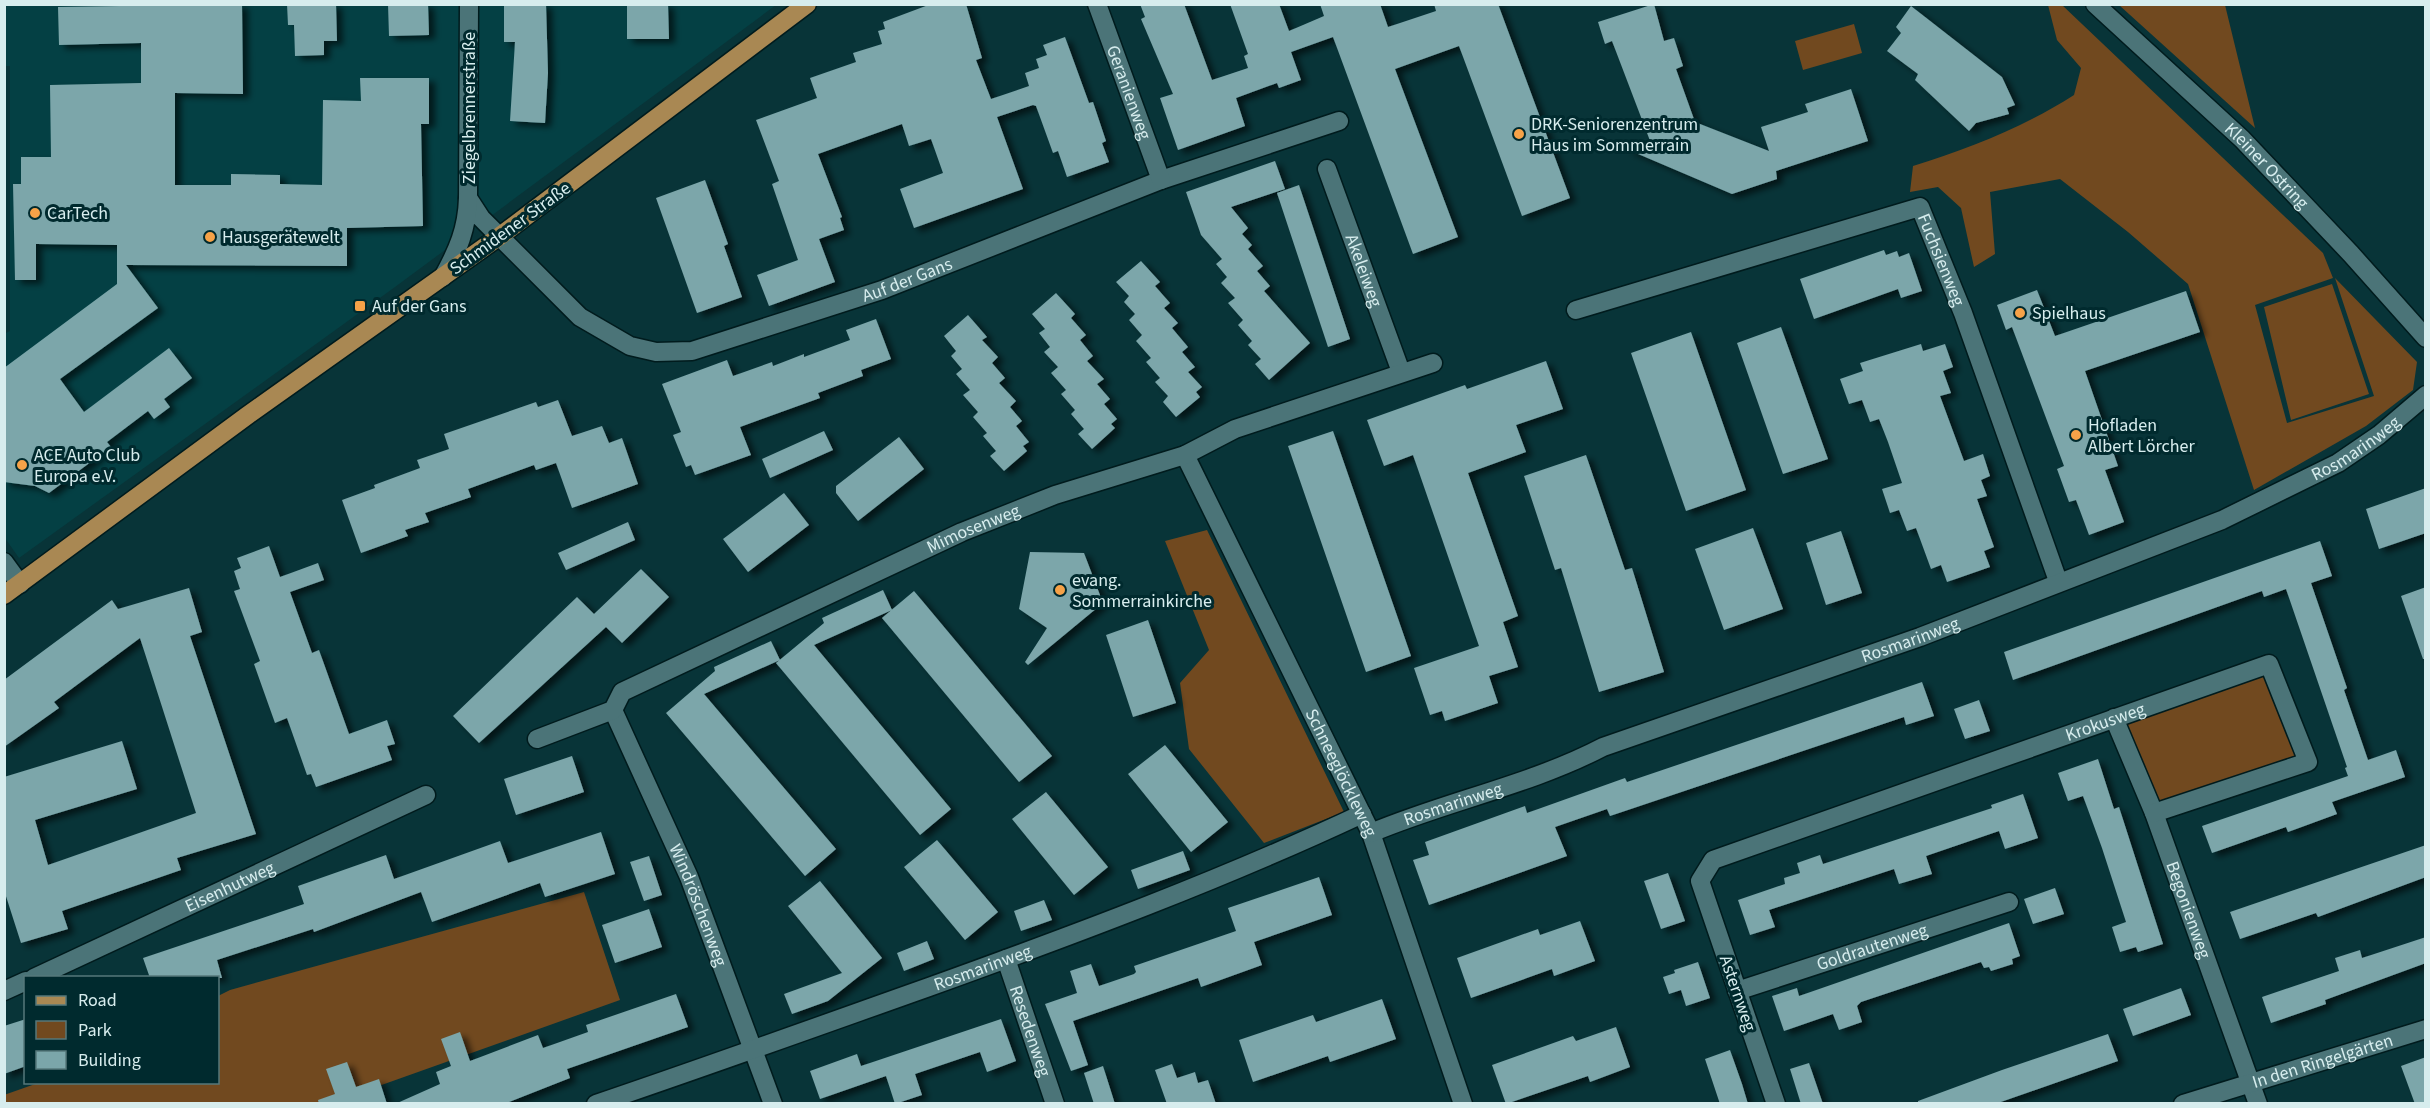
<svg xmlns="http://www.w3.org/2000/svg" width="2430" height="1108" font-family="'Source Sans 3',sans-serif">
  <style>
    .built { fill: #044044 }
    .green { fill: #71491f }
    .building { fill: #7ba6aa; filter: url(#shadow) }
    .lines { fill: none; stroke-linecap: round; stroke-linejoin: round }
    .minor-casing { stroke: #001b1d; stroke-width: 21 }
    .major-casing { stroke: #001b1d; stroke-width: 21 }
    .minor { stroke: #4b7478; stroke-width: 18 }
    .major { stroke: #a98853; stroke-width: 18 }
    .poi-dot { fill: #f6a248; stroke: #002a2e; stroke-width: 2 }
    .labels { text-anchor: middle; stroke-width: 6; stroke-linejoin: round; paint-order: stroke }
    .street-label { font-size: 18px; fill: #d7edee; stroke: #002a2e }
    .poi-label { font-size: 18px; fill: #d7edee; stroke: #002a2e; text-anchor: start }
  </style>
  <defs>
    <filter id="shadow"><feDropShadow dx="6" dy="4" stdDeviation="3" flood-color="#0009"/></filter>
  </defs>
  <rect width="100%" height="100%" fill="#083438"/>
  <path class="built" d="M5,5H776L395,287L19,558L5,538L4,334L10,331V66H5Z"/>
  <path class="green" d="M2048,5H2062L2323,253L2333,278L2255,305L2287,423L2374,396L2335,278L2417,362L2413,390L2366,426L2254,490L2188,284L2128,232L2060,179L1990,192L1995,254L1974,267L1961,208L1938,187L1910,192L1913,166C1970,148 2024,127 2074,95L2081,68L2057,40Z
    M2119,5H2225L2255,128Z
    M1854,24L1862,53L1803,70L1795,41Z
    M2332,284L2369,394L2291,420L2264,307Z
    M1207,530L1344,812L1264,843L1189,749L1180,683L1209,650L1165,541Z
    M2269,664L2308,762L2154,813L2114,718Z
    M584,892L620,1000L331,1103L5,1104L4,1095L38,1083L218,1082V996L230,990Z"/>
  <path class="building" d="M242,4L243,94L175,93V185H231V174L280,175V184L322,185L323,100L361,101L360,78H429V124H421L423,226L347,228V266L126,265L158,308L60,379L84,412L169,348L192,378L164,399L170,407L154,419L148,411L107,442L111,447L49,493L35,486L4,482V368L117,284V245L36,244V280H15L13,184H21V157H51L50,85L141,83V43L59,45L58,7Z
    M287,4H336L337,41H324V55L295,56L294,25H288Z
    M388,4H428L429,35L389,36Z
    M504,4H546L548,73L545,123L510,121L515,42H504Z
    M627,4H668L669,39H627Z
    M931,4H966L982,58L976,60L991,99L1029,86L1025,73L1039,68L1036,59L1047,55L1043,45L1065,37L1089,103L1093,102L1106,141L1102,143L1109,162L1067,177L1058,151L1053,153L1036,106L1033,105L997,117L1023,189L914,228L900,189L943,173L931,139L909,146L902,124L818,154L842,217L840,218L844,230L819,239L835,282L769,306L757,275L798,260L772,184L779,181L756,120L817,98L810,78L856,62L853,53L882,44L878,31L885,29L883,22Z
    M1140,4H1184L1212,80L1248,68L1244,56L1248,54L1230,4H1279L1289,31L1324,16L1320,4H1380L1388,27L1436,11L1434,4H1498L1570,198L1522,216L1459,46L1395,69L1458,237L1413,254L1333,37L1291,52L1301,80L1279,88L1277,83L1236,98L1245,126L1178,150L1160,98L1173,94L1141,19L1145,17Z
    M1654,4L1664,41L1674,38L1683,66L1676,69L1695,122L1769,151L1761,127L1808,112L1805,104L1851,89L1868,141L1776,171L1777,179L1732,194L1624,148L1652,146L1612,41L1605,44L1598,22Z
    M1911,6L2002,77L2015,105L2007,108L2009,114L1976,123L1969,131L1915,80L1918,74L1887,51L1901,33L1896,27Z
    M1275,161L1285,189L1231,207L1248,228L1242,234L1252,245L1248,249L1263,266L1257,271L1270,286L1264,291L1310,343L1269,380L1255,364L1261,359L1248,345L1252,341L1238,325L1243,320L1228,303L1235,298L1221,283L1227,277L1216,264L1222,259L1201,235L1186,192Z
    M705,180L728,244L724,246L742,297L697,313L656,198Z
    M1299,185L1350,339L1328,347L1277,193Z
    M1884,250L1886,255L1897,251L1899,257L1909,253L1922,291L1901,298L1898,289L1814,319L1800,279Z
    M1141,261L1160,282L1155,286L1170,303L1164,308L1178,323L1172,328L1188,347L1182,352L1195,367L1188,372L1202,387L1196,392L1200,397L1176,417L1163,402L1168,396L1155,382L1160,378L1146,362L1151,358L1136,341L1142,335L1129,320L1135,314L1124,302L1129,296L1116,282Z
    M2037,290L2055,336L2186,291L2200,332L2085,371L2118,466L2105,470L2124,522L2089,535L2076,500L2069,502L2057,469L2064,466L2012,327L2006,330L1997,305Z
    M1056,293L1075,314L1071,318L1086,335L1080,340L1093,356L1087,361L1104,379L1097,384L1110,399L1104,404L1117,419L1111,424L1115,428L1092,449L1078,434L1084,429L1071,414L1075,410L1061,394L1066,390L1051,373L1058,367L1044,352L1050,347L1039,333L1045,329L1032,314Z
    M968,315L987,337L982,340L998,357L992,363L1005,378L999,383L1016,401L1010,407L1022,421L1016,426L1029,442L1023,446L1027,451L1004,471L990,456L996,451L983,436L987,433L973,417L978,412L963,395L970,390L956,374L962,369L951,356L956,351L944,336Z
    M876,319L891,359L861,370L863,376L818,393L820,398L740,427L751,455L695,475L691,465L686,467L673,435L681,432L662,384L727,360L733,376L772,362L773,366L804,354V357L850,340L846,330Z
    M1781,327L1828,459L1783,474L1737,343Z
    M1691,332L1746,490L1686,511L1631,353Z
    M1921,344L1923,351L1945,344L1953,367L1943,371L1951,393L1940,396L1964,461L1983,454L1990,476L1981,480L1987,496L1977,499L1994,547L1984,551L1990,567L1947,582L1941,565L1931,569L1916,528L1907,531L1899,510L1890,513L1882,489L1902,483L1888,442L1879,419L1870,422L1862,400L1849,404L1840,379L1863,371L1860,363Z
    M1546,361L1563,409L1516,425L1526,452L1468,473L1518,616L1503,622L1518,667L1489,676L1498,703L1445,721L1442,711L1430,715L1414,668L1479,646L1413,455L1384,466L1367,420L1465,385L1467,389Z
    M558,400L572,436L602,426L609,443L622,438L638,484L572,508L556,463L536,470L534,465L468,489L471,497L425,513L429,522L405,530L408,536L361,553L342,500L375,488L374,485L420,468L417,460L449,449L444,434L536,402L538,407Z
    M824,431L833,450L770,478L762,459Z
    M1333,431L1411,656L1366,672L1288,446Z
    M899,437L924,469L858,521L836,493V486Z
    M1586,455L1625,570L1632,568L1664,672L1599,692L1561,568L1555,570L1524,476Z
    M2426,488V533L2379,549L2366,509Z
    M784,493L809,525L748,572L723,539Z
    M628,522L635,540L566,570L558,553Z
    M1753,528L1783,609L1724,630L1695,549Z
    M1841,531L1862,593L1826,605L1806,543Z
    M2320,541L2332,576L2311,583L2347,688L2344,690L2368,760L2396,750L2405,777L2332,802L2337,814L2288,832L2286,827L2212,853L2202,826L2348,776L2345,768L2347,767L2286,589L2264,597L2262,591L2013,680L2004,652Z
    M269,546L280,577L318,563L324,580L290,592L312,653L319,650L349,734L387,720L395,744L387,746L392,760L316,787L311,774L307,775L287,718L275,723L254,664L260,661L234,591L240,589L234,571L241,568L237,558Z
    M1030,552L1084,553L1103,603L1028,665L1025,662L1047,628L1019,609Z
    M641,569L669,597L622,643L606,627L479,743L453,716L577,597L594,614Z
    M2426,587V659H2423L2401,596Z
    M189,588L202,632L190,636L256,834L177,858L181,870L62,911L68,929L21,943L4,890V777L122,741L137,789L35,820L48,865L196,813L140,638L54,702L59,708L4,747V680L112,600L118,609Z
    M883,590L892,610L814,645L951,809L920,835L776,663L824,623L822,618Z
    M914,591L1052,756L1019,782L882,618Z
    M1148,620L1176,703L1133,717L1106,635Z
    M771,641L780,660L704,694L836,849L805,876L666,713L715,671L714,667Z
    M1922,682L1934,716L1906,725L1904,717L1610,816L1607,809L1555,827L1567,856L1429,905L1413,860L1429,855L1425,842L1525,806L1527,813L1625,778L1627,782Z
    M1979,700L1990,731L1965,739L1954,709Z
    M1165,745L1228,822L1191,852L1128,774Z
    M572,756L584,792L516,815L504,779Z
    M2098,759L2114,809L2119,807L2163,944L2138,952L2136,947L2120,952L2112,927L2126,922L2102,848L2083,796L2068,801L2058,773Z
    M1046,792L1108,867L1074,895L1012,819Z
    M2023,794L2038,838L2005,849L1999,831L1926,856L1932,874L1899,884L1894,869L1769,910L1775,927L1750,935L1738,900L1785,884L1784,878L1800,873L1797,863L1820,855L1823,864L1992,808L1991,805Z
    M601,832L615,874L545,897L540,883L432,922L421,892L314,932L313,929L217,960L222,978H150L143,958L304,904L298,886L386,855L394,879L500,841L508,863Z
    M937,840L998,912L965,940L904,867Z
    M2426,845V877L2318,917L2316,913L2240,939L2230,912Z
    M1183,851L1190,870L1138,889L1131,870Z
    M649,856L662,895L644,901L630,862Z
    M1668,873L1685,921L1661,929L1644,881Z
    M1319,877L1332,915L1254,942L1262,965L1201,987L1198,978L1073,1021L1088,1065L1071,1071L1045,1004L1077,993L1070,971L1091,964L1099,986L1134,974L1136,972L1134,966L1236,931L1228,908Z
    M820,881L882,958L828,1001L792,1014L784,994L842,973L788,906Z
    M2055,888L2064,914L2033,924L2024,899Z
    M1044,900L1052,920L1021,931L1014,911Z
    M649,909L662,947L615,963L602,925Z
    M1580,921L1595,961L1554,976L1552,969L1471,998L1457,958L1538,929L1540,935Z
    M2009,923L2020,956L2012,959L2013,964L1991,971L1989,967L1984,968L1981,962L1861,1002L1857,1006L1862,1022L1839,1030L1833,1014L1784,1031L1772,996L1797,988L1799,996Z
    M2426,937V963L2325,1000L2326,1004L2271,1023L2262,997L2339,971L2335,958L2360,950L2362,958Z
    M927,941L934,959L904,971L897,953Z
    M1698,962L1710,998L1686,1006L1681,990L1669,994L1663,977L1675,973L1674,970Z
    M2181,988L2191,1015L2133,1036L2123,1009Z
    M676,994L688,1027L567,1069L570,1078L504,1104H395L440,1084L436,1072L451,1066L441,1039L460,1032L470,1061L538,1035L543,1048L588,1032L586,1025Z
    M1382,999L1396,1039L1330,1062L1328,1056L1253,1082L1239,1040L1313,1015L1316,1022Z
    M26,1019V1066L4,1074V1026Z
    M1001,1019L1016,1061L987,1072L980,1052L915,1074L922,1095L895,1104L886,1076L820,1099L810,1071L857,1054L861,1066Z
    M1616,1027L1630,1067L1590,1082L1588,1076L1506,1104L1492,1065L1573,1036L1576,1041Z
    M2108,1034L2118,1061L1995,1104H1918V1101L2002,1070Z
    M1730,1050L1742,1084L1748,1104H1720L1705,1059Z
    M2426,1057V1104H2415L2401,1066Z
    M347,1062L356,1087L379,1079L387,1104H319L318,1100L335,1094L326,1069Z
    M1809,1063L1823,1104H1801L1790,1069Z
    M1172,1064L1177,1078L1195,1072L1198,1083L1208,1080L1216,1104H1167L1155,1070Z
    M1103,1066L1115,1104H1094L1084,1073Z"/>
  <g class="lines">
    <g class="minor-casing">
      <g id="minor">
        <path id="s1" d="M469,4L468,198L481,218L580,317L630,346L656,352L692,351L882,290L1161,180L1339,121"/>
        <path id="s2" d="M1097,4L1161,180"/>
        <path id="s3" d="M2095,4L2242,139L2351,254L2426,338"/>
        <path id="s4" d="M1327,169L1401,372"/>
        <path d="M443,277C458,250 467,229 468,198"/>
        <path id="s5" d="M1576,310L1920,207L1963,313L2058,581"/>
        <path id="s6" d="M1185,455L1371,833L1463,1104"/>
        <path d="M4,562L20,584"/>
        <path id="s7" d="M613,710L689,877L773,1104"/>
        <path id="s8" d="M2114,718L2154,813L2258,1104"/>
        <path id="s9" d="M537,739L613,710L622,692L962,532L1055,495L1185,455L1235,429L1433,363"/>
        <path id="s10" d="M1371,833C1447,801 1530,785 1603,747L1920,637L2222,520L2338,463L2379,435L2426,395"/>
        <path id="s11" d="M1006,959L1055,1104"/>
        <path id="s12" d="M34,978L426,795"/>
        <path d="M4,991L26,981"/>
        <path id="s13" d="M1737,991L2009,902"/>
        <path id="s14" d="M596,1104C708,1066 819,1026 929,987C1076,934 1221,880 1362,814"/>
        <path id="s15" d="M1776,1104L1700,881L1713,860L2269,664L2308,762L2154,813"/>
        <path id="s16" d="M2183,1104L2426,1029"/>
      </g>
    </g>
    <g class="major-casing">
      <path id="major" d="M4,595L248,415L500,236L807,4"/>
    </g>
    <use href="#minor" class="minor"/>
    <use href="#major" class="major"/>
  </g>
  <g class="poi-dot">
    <circle cx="1519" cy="134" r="6"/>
    <circle cx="35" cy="213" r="6"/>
    <circle cx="210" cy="237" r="6"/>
    <rect x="354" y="300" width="12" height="12" rx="3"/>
    <circle cx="2020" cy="313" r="6"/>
    <circle cx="2076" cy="435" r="6"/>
    <circle cx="22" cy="465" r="6"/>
    <circle cx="1060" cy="590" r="6"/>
  </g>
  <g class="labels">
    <g class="street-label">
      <text dy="6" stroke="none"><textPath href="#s2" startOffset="94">Geranienweg</textPath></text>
      <text transform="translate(469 108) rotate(-90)" y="6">Ziegelbrennerstraße</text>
      <text dy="6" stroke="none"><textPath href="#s3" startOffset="236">Kleiner Ostring</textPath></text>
      <text transform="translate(510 228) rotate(-36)" y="6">Schmidener Straße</text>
      <text dy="6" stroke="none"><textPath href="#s5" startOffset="416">Fuchsienweg</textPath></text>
      <text dy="6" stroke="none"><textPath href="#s4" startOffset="108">Akeleiweg</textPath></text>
      <text dy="6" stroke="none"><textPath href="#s1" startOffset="705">Auf der Gans</textPath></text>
      <text dy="6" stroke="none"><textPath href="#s10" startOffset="1059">Rosmarinweg</textPath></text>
      <text dy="6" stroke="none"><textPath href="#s9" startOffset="489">Mimosenweg</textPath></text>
      <text dy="6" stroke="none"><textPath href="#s10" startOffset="573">Rosmarinweg</textPath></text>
      <text dy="6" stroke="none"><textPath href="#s15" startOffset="676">Krokusweg</textPath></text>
      <text dy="6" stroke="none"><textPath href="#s6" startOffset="354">Schneeglöckleweg</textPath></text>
      <text dy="6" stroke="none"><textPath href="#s10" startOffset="87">Rosmarinweg</textPath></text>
      <text dy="6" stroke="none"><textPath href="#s12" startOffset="216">Eisenhutweg</textPath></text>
      <text dy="6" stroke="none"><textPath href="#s7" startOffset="213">Windröschenweg</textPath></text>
      <text dy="6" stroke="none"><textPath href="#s8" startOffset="206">Begonienweg</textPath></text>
      <text dy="6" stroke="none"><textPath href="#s13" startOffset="142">Goldrautenweg</textPath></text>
      <text dy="6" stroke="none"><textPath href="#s14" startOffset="410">Rosmarinweg</textPath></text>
      <text transform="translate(1738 993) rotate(71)" y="6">Asternweg</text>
      <text dy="6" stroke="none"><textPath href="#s11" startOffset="76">Resedenweg</textPath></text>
      <text dy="6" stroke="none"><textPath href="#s16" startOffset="146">In den Ringelgärten</textPath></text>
    </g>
    <g class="poi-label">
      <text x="1531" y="130">DRK-Seniorenzentrum<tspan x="1531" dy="21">Haus im Sommerrain</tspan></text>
      <text x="47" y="219">CarTech</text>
      <text x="222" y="243">Hausgerätewelt</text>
      <text x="372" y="312">Auf der Gans</text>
      <text x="2032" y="319">Spielhaus</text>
      <text x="2088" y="431">Hofladen<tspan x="2088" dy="21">Albert Lörcher</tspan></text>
      <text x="34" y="461">ACE Auto Club<tspan x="34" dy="21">Europa e.V.</tspan></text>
      <text x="1072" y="586">evang.<tspan x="1072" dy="21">Sommerrainkirche</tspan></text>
    </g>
  </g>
  <rect width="2430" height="1108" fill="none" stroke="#d7edee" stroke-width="12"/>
  <rect x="24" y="976" width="195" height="108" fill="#002a2e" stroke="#56787b" stroke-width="1.5"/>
  <rect x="36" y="996" width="30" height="9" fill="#a98853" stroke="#56787b" stroke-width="1.5"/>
  <text x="78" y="1006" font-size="18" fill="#d7edee">Road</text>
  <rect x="36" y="1021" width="30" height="18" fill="#71491f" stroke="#56787b" stroke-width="1.5"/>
  <text x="78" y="1036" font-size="18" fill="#d7edee">Park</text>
  <rect x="36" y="1051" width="30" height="18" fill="#7ba6aa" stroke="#56787b" stroke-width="1.5"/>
  <text x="78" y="1066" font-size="18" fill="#d7edee">Building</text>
</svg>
